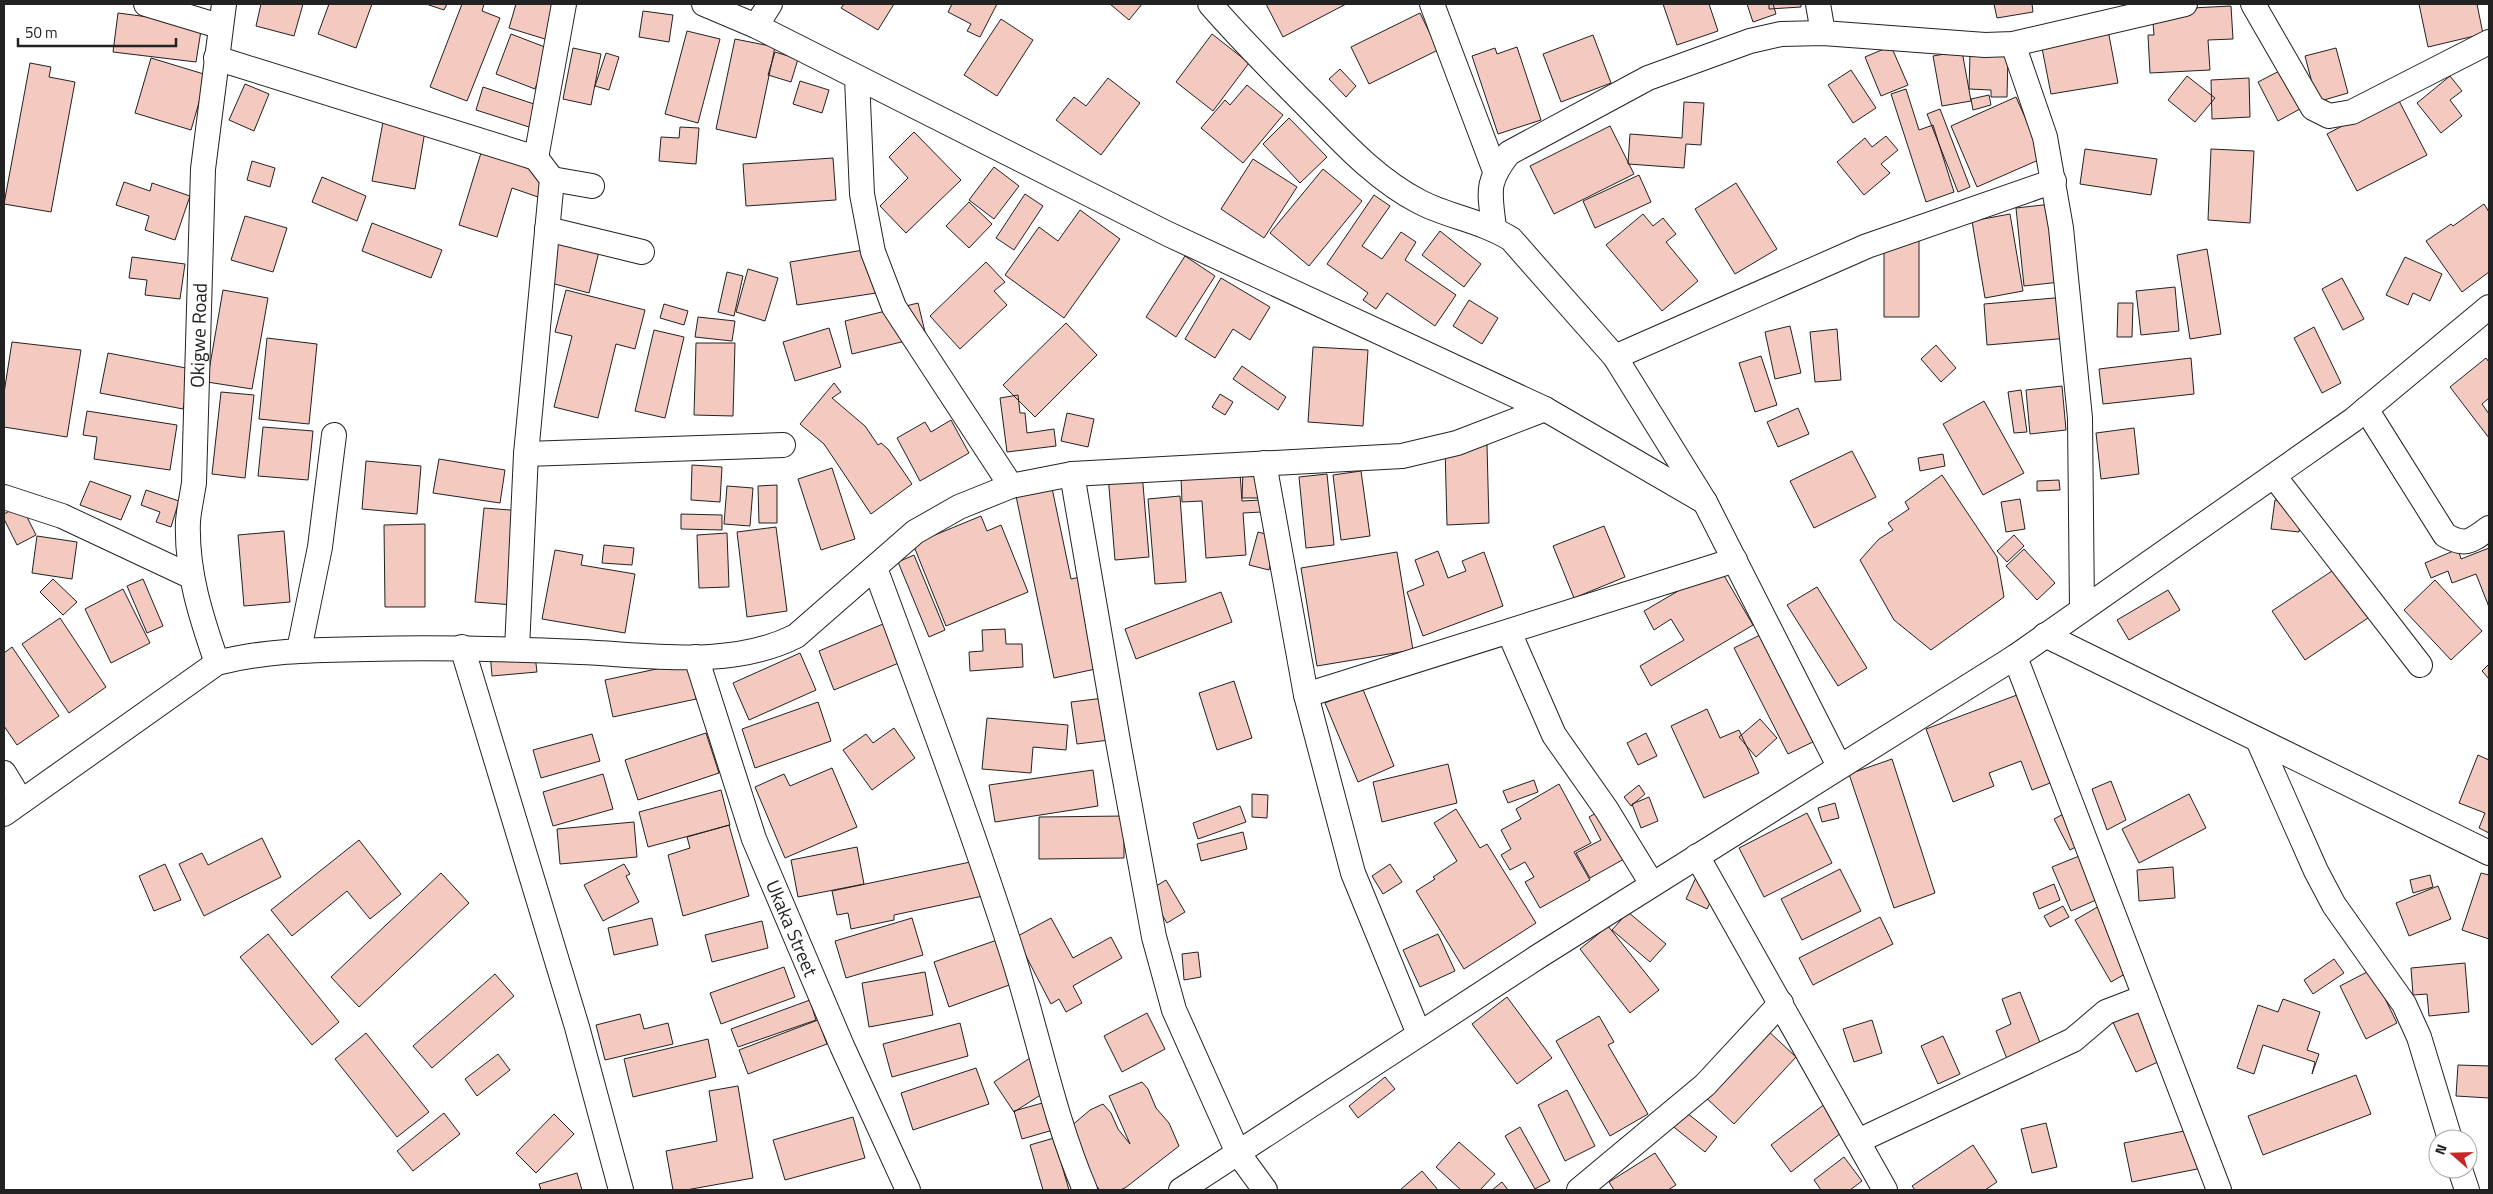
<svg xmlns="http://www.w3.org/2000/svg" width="2493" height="1194" font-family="'Titillium Web',sans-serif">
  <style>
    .building { fill: #f3c9c0; stroke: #222 }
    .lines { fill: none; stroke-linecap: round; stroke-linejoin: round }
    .minor-casing { stroke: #222; stroke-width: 26 }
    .minor { stroke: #fff; stroke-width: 24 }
    .labels { text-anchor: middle; stroke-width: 4; stroke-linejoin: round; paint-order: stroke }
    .street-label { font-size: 19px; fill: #222; stroke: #fff }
  </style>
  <rect width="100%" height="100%" fill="#fff"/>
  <path class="building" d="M261,4H303L294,36L256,26Z
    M329,4H372L356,48L318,34Z
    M426,4H447L444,10Z
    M462,4H484L482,11L500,18L467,101L430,87Z
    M516,4H556L545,39L509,28Z
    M844,4H894L878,30L841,8Z
    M952,4H997L980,37L967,31L971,24L948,12Z
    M1110,4H1142L1129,20Z
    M1266,4H1346L1283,37Z
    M1663,4H1709L1718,31L1677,45Z
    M1747,4H1773L1776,14L1753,22Z
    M1769,4H1801V7L1769,9Z
    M1994,4H2032L2033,12L1997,18Z
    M2419,4H2477L2483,34L2428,47Z
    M2231,6L2233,39L2208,40L2210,70L2150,73L2148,35H2154L2152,10Z
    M643,11L673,15L669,42L639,37Z
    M118,13L202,24L196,62L113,52Z
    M1420,13L1438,50L1369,84L1351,47Z
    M1001,19L1033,40L997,96L964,75Z
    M2108,30L2118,83L2051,94L2041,43Z
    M687,31L720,39L698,123L665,114Z
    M511,34L550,49L535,89L496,74Z
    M1212,34L1249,63L1213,111L1176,82Z
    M1593,35L1611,83L1561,102L1543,54Z
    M735,39L775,47L756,138L716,129Z
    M1891,46L1908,85L1881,96L1865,57Z
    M1517,47L1541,120L1498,134L1472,56L1495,48L1497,54Z
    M573,48L601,54L591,105L563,99Z
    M2336,48L2348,93L2317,102L2305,56Z
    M1962,51L1971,101L1942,106L1933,56Z
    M775,52L798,59L791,82L768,75Z
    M606,53L619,57L609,90L595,86Z
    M1970,54L2008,55L2007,97H1991V90L1969,89Z
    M151,58L207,75L191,130L135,113Z
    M30,63L51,67L49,77L75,82L51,212L4,204Z
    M2289,66L2309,104L2278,121L2258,82Z
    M1340,69L1356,86L1346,97L1329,79Z
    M1851,70L1876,108L1853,123L1828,85Z
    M2187,76L2215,98L2195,122L2168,100Z
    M2450,76L2462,91L2450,100L2462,116L2441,133L2417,103Z
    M1108,78L1140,103L1101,155L1056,120L1074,97L1086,106Z
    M2249,78L2250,117L2212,119L2211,80Z
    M800,81L829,90L822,113L793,104Z
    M245,84L269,94L254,131L229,120Z
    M1247,85L1283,115L1243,163L1201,128L1225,100L1230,105Z
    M483,87L537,105L529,127L476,110Z
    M1906,89L1919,130L1933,125L1954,192L1926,202L1891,94Z
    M1989,95L1991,105L1973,110L1971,99Z
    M2016,97L2043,158L1977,187L1951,126Z
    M2397,97L2427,155L2357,191L2327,134Z
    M1684,102L1704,103L1701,145L1686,144L1684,168L1628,164L1630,134L1682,138Z
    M386,106L428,114L415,189L372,181Z
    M1940,109L1970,187L1958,192L1927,114Z
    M1289,118L1327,157L1300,183L1263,144Z
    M1610,126L1634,174L1554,214L1530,166Z
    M680,127L699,128L696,164L659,161L661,137L679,138Z
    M914,132L961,180L906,233L880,206L908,178L889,157Z
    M1886,136L1898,150L1881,164L1890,173L1864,195L1837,162L1865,138L1872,147Z
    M484,143L549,163L538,197L512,188L497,237L459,225Z
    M2085,149L2157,159L2151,195L2080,184Z
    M2211,149L2254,151L2250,223L2208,220Z
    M833,158L836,200L746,206L743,164Z
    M1253,159L1297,187L1264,238L1221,209Z
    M252,161L275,168L270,187L247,180Z
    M994,167L1019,186L994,219L969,200Z
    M1323,169L1362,201L1309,266L1270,233Z
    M1639,175L1651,202L1595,228L1583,201Z
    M322,177L366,196L357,221L312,202Z
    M124,182L150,191L152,183L190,196L175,240L145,230L149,216L116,205Z
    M1736,183L1777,249L1735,274L1695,209Z
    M1025,194L1043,206L1014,250L996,238Z
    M1374,195L1390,206L1362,246L1382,259L1401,232L1416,242L1405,260L1456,295L1435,326L1387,293L1376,309L1363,300L1368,293L1327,264Z
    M969,202L992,224L969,248L946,226Z
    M2052,204L2060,282L2024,286L2016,208Z
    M2484,204L2489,212V272L2462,292L2426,241L2451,224L2453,226Z
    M1080,210L1120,239L1064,318L1005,275L1039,227L1058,241Z
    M1643,214L1653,226L1663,218L1676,234L1666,242L1698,281L1662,311L1606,245Z
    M2010,214L2023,291L1985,298L1972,221Z
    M245,216L287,228L273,272L231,260Z
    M372,223L442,250L431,278L362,251Z
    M1440,231L1481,264L1464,287L1422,255Z
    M560,232L601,243L589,293L547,282Z
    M1919,241V317H1884V242Z
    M876,248L883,292L797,305L790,262Z
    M2207,249L2221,334L2190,339L2177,255Z
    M1185,256L1215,276L1176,337L1146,317Z
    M132,257L185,264L180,299L145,295L147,280L129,278Z
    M2405,257L2442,274L2430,301L2413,293L2408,305L2386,295Z
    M986,262L1005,282L994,291L1007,305L960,349L930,316Z
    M748,269L778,278L765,321L736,312Z
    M727,272L743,276L734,316L718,312Z
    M1221,278L1270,307L1250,340L1233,329L1215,358L1185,339Z
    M2342,278L2364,319L2343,330L2322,289Z
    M2175,287L2179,331L2141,335L2136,291Z
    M223,290L268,298L252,389L207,382Z
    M566,290L645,310L635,349L616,344L598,418L554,407L572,336L555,332Z
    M2066,297L2069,338L1987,345L1984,304Z
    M1469,300L1498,318L1482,344L1453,326Z
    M918,303L926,336L852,354L845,321Z
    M2118,303H2133L2132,337H2117Z
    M664,304L688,311L684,325L660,318Z
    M698,317L735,321L732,341L695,337Z
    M1066,323L1097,355L1035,417L1003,385Z
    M1790,326L1801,373L1775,379L1765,332Z
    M2314,327L2341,383L2322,393L2294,338Z
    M829,328L841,367L795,381L783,342Z
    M1837,329L1841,380L1815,382L1810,332Z
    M654,330L684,337L665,418L635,411Z
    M267,338L317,344L309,424L259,419Z
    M12,342L81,350L67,437L4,427V393Z
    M696,343H735L733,416L694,415Z
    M1936,345L1956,368L1941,382L1921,359Z
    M1313,347L1368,350L1363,426L1308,422Z
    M108,353L191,369L183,409L100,393Z
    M1761,356L1777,405L1755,412L1739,363Z
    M2191,358L2194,394L2103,404L2099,369Z
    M2486,358L2489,362V398L2482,404L2489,414V438L2450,387Z
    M1242,366L1286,397L1278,410L1233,379Z
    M834,383L841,392L832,398L865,426L878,445L881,443L888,449L912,484L871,514L824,444L800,424Z
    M2062,386L2066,430L2030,434L2026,390Z
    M2021,390L2027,432L2014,433L2008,392Z
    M221,392L254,395L245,478L212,474Z
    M1220,394L1233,402L1225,415L1212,407Z
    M1018,395L1020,413H1025L1027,433L1054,429L1056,446L1007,452L1000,398Z
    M1984,401L2024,473L1983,495L1943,424Z
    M1798,408L1809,434L1778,447L1767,422Z
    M87,411L177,425L170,470L94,459L97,437L83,435Z
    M1067,413L1094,419L1088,447L1061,441Z
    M951,420L969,453L920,481L897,438L925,422L931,432Z
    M263,427L313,431L308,480L258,476Z
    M2134,428L2139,474L2101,479L2096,433Z
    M1487,445L1489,523L1447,525L1445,447Z
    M1852,451L1876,497L1814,528L1790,481Z
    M1943,454L1945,466L1920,471L1918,458Z
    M439,459L505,470L500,503L433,493Z
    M366,461L421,466L417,514L362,509Z
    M692,465L722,467L720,502L691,500Z
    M832,468L855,539L821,550L798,479Z
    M1243,471H1264V498H1242Z
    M1361,471L1370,536L1341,540L1333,475Z
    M1142,472L1149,557L1115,560L1108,475Z
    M1240,473L1242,501L1261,500L1262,512L1243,513L1246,555L1206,558L1202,501L1182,502L1181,477Z
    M1327,474L1334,545L1306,548L1299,477Z
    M1942,475L1997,557L2004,597L1931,650L1894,620L1860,560L1879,539L1893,530L1888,523L1909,509L1905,502Z
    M2059,480L2060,490L2037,491V481Z
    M90,481L131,496L121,520L80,505Z
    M777,485V523H759L758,486Z
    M727,486L753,488L750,526L724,524Z
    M1052,488L1071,579L1080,577L1100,668L1054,678L1016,496Z
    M146,490L179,501L171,527L156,522L160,512L141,505Z
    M1180,496L1186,582L1155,584L1148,499Z
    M2020,499L2025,529L2006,532L2001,502Z
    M2275,500L2303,504L2299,532L2271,529Z
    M21,505L36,535L17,545L4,519V514Z
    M484,508L523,511L514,605L475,602Z
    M681,514L722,515V530L681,529Z
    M981,516L987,531L1001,525L1028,592L946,626L913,544Z
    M425,524V607H385L384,525Z
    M1604,526L1625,577L1574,598L1553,546Z
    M776,527L787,611L747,617L737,532Z
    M284,531L290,602L244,606L238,535Z
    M1258,532L1277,537L1269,570L1249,565Z
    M727,533L729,587L699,588L697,535Z
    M2014,535L2024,546L2007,562L1997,551Z
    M37,536L77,542L72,579L32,573Z
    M604,545L634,548L632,565L602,563Z
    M2489,548V607L2476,574L2452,583L2448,571L2431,578L2425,563L2458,549L2461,559Z
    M2024,549L2055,583L2037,600L2006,566Z
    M555,550L583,555L581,565L635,574L625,633L542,619Z
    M1438,551L1448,578L1466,571L1462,561L1484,552L1503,606L1423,636L1407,592L1424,585L1415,560Z
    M1397,552L1413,650L1317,666L1301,568Z
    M914,555L945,630L929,637L898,562Z
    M1719,567L1753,625L1651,686L1640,666L1684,640L1671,619L1654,630L1644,611Z
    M2338,567L2371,616L2305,660L2272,611Z
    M53,579L77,602L63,615L40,592Z
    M143,579L163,626L147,633L127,586Z
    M2435,580L2482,631L2451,660L2404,610Z
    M1817,587L1867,668L1838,686L1787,605Z
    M123,589L150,643L111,663L85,609Z
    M2168,590L2180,610L2129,640L2117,620Z
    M1221,592L1232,622L1136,659L1125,629Z
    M60,618L106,687L69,713L22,644Z
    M890,621L906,660L834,690L819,651Z
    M1005,629L1006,644H1022L1023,667L970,671L969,652L983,651L982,630Z
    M1766,632L1819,739L1788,754L1734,648Z
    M12,647L59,716L17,745L4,726V653Z
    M534,647L537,672L492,676L490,652Z
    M800,653L816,690L749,720L733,683Z
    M689,662L696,699L613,717L605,680Z
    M2489,664V679L2482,671Z
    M1234,681L1252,738L1217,750L1199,693Z
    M1362,687L1394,766L1358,782L1325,703Z
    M2025,692L2058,780L2032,790L2021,761L1989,773L1994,786L1953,802L1926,729Z
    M1104,698L1109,740L1077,744L1071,702Z
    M818,702L831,741L755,768L742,729Z
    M1707,709L1720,738L1739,730L1759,773L1704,798L1671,726Z
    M987,718L1068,725L1066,750L1033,747L1031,773L982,769Z
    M1760,719L1777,738L1756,757L1739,737Z
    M894,728L915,758L872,790L843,750L866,734L873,743Z
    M706,733L719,773L638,800L625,760Z
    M1646,733L1657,756L1638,765L1627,743Z
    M592,734L600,761L541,778L533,750Z
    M2478,755L2489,760V833L2479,828L2485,813L2459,803Z
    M1892,759L1935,893L1894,908L1849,774Z
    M1448,764L1457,803L1382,822L1373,782Z
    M832,768L857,827L785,858L755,787L784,774L790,786Z
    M1093,770L1098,806L995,822L989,785Z
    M603,774L613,809L553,826L543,792Z
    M1534,780L1538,792L1508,803L1503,791Z
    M2111,781L2126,820L2107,830L2092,789Z
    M1559,784L1591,843L1574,852L1590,880L1540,908L1525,882L1534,877L1525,862L1510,870L1501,855L1511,849L1501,830L1521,819L1516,809Z
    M1639,785L1645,794L1631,806L1624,797Z
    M721,790L730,825L648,847L639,812Z
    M1252,794L1268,795L1267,818L1252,817Z
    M2189,794L2206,828L2139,863L2122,829Z
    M1649,797L1658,821L1641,828L1632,804Z
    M1835,803L1839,818L1822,822L1818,808Z
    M1240,806L1246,822L1198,839L1193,823Z
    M1607,807L1633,854L1590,878L1576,853L1601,840L1589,817Z
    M1456,809L1480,848L1487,844L1536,923L1464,969L1416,891L1435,879L1433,877L1457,861L1434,823Z
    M2069,811L2085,842L2070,850L2054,819Z
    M1807,813L1832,863L1764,897L1739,848Z
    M1124,816V858L1039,859V817Z
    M634,822L637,857L560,864L557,829Z
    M729,825L749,896L683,916L668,855L690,848L687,837Z
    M1243,832L1247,849L1201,861L1197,844Z
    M262,838L281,877L204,916L179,864L202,853L208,865Z
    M359,840L401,894L370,919L347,891L292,936L271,910Z
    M857,847L864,884L798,897L791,860Z
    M2094,850L2112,893L2071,911L2052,867Z
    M975,861L983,896L894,915V920L851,929L848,913L837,915L832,891Z
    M165,864L181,900L154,911L139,876Z
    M624,864L630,874L626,876L639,902L603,921L584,885Z
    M1390,864L1402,882L1383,894L1372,876Z
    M2173,867L2175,898L2139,901L2137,870Z
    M1840,869L1861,911L1802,940L1781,899Z
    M441,873L469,903L359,1007L331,977Z
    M1698,873L1719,884L1707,909L1686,899Z
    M2481,873L2489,875V939L2462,930Z
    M2430,875L2433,887L2413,893L2410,880Z
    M1166,880L1185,912L1167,923L1148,891Z
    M2054,884L2060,900L2039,909L2033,893Z
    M2438,886L2451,919L2409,936L2396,903Z
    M2101,905L2137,967L2111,982L2075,920Z
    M2063,906L2069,917L2050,927L2044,916Z
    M1628,912L1666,944L1650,962L1612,930Z
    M1880,917L1893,944L1813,985L1799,958Z
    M652,918L658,945L614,955L608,928Z
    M912,918L923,955L846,978L835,941Z
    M1051,918L1073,958L1111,937L1122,958L1073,986L1082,1003L1066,1012L1059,999L1051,1004L1016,937Z
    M762,921L768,948L712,962L705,935Z
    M1608,926L1659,990L1630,1013L1580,949Z
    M268,934L339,1022L312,1045L240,957Z
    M1438,934L1455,971L1420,987L1403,950Z
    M997,940L1012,984L949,1007L934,962Z
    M1198,952L1201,977L1184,980L1182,954Z
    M2334,959L2344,973L2313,994L2304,980Z
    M2465,963L2469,1012L2429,1016L2427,994L2413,995L2411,968Z
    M784,967L795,997L721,1024L710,993Z
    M2371,970L2397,1023L2366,1039L2340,986Z
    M925,972L933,1015L869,1027L862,983Z
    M495,974L514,996L432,1068L413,1046Z
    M2020,992L2041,1045L2007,1059L1996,1031L2011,1024L2002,999Z
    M1507,997L1552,1058L1517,1084L1472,1024Z
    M2283,999L2320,1012L2307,1050L2319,1054L2312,1074L2315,1062L2263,1045L2254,1074L2237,1068L2258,1005L2278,1012Z
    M810,1000L816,1020L738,1047L731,1029Z
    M2146,1002L2171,1056L2136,1072L2111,1018Z
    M1147,1013L1165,1049L1122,1072L1104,1036Z
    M640,1014L644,1029L668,1023L673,1044L605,1060L596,1025Z
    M1599,1016L1614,1042L1608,1045L1648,1114L1610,1136L1556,1041Z
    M818,1020L827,1044L748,1074L739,1050Z
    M1872,1020L1882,1053L1854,1062L1843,1029Z
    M960,1023L968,1056L892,1077L883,1044Z
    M1764,1027L1796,1057L1734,1124L1702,1094Z
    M366,1033L429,1112L397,1137L335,1059Z
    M1943,1036L1960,1074L1938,1084L1921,1046Z
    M708,1039L716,1077L633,1097L624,1059Z
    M498,1054L510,1070L477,1096L465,1079Z
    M1033,1056L1053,1087L1014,1112L994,1082Z
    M2458,1065L2489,1066V1098L2456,1096Z
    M976,1068L989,1104L913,1130L901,1093Z
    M2356,1075L2371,1114L2263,1155L2248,1116Z
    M1385,1077L1395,1089L1358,1118L1349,1106Z
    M1142,1082L1148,1089L1156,1108L1169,1123L1179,1146L1125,1188L1120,1190H1100L1092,1181L1070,1127L1090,1110L1103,1104L1111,1113L1118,1129L1130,1144L1109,1096Z
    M738,1086L753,1178L686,1190H673L666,1151L717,1141L709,1091Z
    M1567,1090L1595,1146L1565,1161L1538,1105Z
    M1053,1100L1060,1128L1022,1139L1014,1111Z
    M1830,1100L1850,1126L1791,1172L1771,1145Z
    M1682,1109L1717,1137L1705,1152L1670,1124Z
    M444,1113L460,1134L413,1171L397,1151Z
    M554,1114L574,1134L536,1173L516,1153Z
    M853,1117L865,1158L785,1180L773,1140Z
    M2046,1123L2057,1167L2032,1173L2021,1129Z
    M1520,1127L1550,1181L1535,1189L1505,1136Z
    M2194,1129L2202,1168L2132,1182L2124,1143Z
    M1054,1138L1069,1190H1043L1030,1145Z
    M1459,1142L1495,1174L1480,1190H1461L1436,1167Z
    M1973,1145L1997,1182L1985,1190H1915L1912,1186Z
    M1655,1153L1676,1185L1668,1190H1614L1609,1182Z
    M1844,1157L1862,1181L1850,1190H1821L1814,1180Z
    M1422,1171L1438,1190H1400Z
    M577,1173L582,1190H541L539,1184Z
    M1502,1182L1508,1190H1492Z"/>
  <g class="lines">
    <g class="minor-casing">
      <g id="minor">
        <path d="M146,4L219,26"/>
        <path d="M704,4L756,26L1168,234L1545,409L1705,502"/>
        <path d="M1210,4C1243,42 1279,78 1315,114C1346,146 1379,181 1420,202C1449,217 1482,221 1511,239L1615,357L1705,502L1839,766"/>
        <path d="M1432,4L1495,171"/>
        <path d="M1818,4L1823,33"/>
        <path d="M2253,4L2313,108L2329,116L2352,112L2489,42"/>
        <path d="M756,26L770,4"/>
        <path d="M2013,44L2045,137L2061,228L2080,418L2082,609"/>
        <path d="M216,58L536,158L552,179L526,454L517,649"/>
        <path d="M857,78L862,194L873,252L894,307L1011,486"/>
        <path d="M536,158L564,4"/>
        <path d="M552,179L592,186"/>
        <path d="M1494,228C1490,192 1485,183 1509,153L1648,78L1750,41L1781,34L1823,33L1985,45L2013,44L2185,4"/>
        <path d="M547,229L642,252"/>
        <path d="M1615,357L1867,246L2054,181"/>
        <path d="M2366,409L2445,535C2466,547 2471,541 2489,528"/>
        <path d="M526,454L783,445"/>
        <path d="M1264,463L1306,695L1353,873L1419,1034"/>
        <path d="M1072,474L1119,747L1154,937L1174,1010L1238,1153L1265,1190"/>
        <path d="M2274,476L2420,665"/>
        <path d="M4,497L62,516L192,577"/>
        <path d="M875,568C923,697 971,825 1013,956C1038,1034 1053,1115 1085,1190"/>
        <path d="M1509,632L1554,735L1606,809L1652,884"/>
        <path d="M2045,635L2489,853"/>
        <path d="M462,647L577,1027L621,1190"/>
        <path d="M299,650L320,547L334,435"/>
        <path id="s1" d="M696,657L754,839L842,1046L908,1190"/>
        <path d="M2015,657L2219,1190"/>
        <path id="s2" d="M217,663C201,617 186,571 188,521C189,509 192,496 194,483L203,169L224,4"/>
        <path d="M1306,695L1735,560"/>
        <path d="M2258,740L2316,871L2334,905L2404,1004L2419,1037L2450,1139"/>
        <path d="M4,773L21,801"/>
        <path d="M4,814L217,663C266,650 317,650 367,649C439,647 509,649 580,652C651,655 731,669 796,636L915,532L959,507L1011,486L1072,474L1402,456L1457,443L1545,409"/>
        <path d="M1697,856L1885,1190"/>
        <path d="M1858,1141L2073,1040L2106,1012L2145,997"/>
        <path d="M2460,1169L2467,1190"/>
        <path d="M1181,1190L1539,956L2015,657L2353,420L2489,307"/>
        <path d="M1579,1190L1705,1085L1781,1003"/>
      </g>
    </g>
    <use href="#minor" class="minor"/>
  </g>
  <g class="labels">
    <g class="street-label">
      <text dy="7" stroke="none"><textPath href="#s2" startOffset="332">Okigwe Road</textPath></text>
      <text dy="7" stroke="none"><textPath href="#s1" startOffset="288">Ukaka Street</textPath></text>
    </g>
  </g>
  <rect width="2493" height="1194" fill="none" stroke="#222222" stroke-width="10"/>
  <g transform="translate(2453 1154) rotate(290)"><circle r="24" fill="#ffffff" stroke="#a7a7a7"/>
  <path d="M0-4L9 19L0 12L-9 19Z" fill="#c62828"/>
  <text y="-8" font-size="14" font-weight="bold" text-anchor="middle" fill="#222222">N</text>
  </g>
  <path d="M18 38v8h158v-8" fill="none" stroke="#222222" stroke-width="2.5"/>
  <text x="25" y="38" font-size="15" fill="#222222" stroke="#ffffff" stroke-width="4" paint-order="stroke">50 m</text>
</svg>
